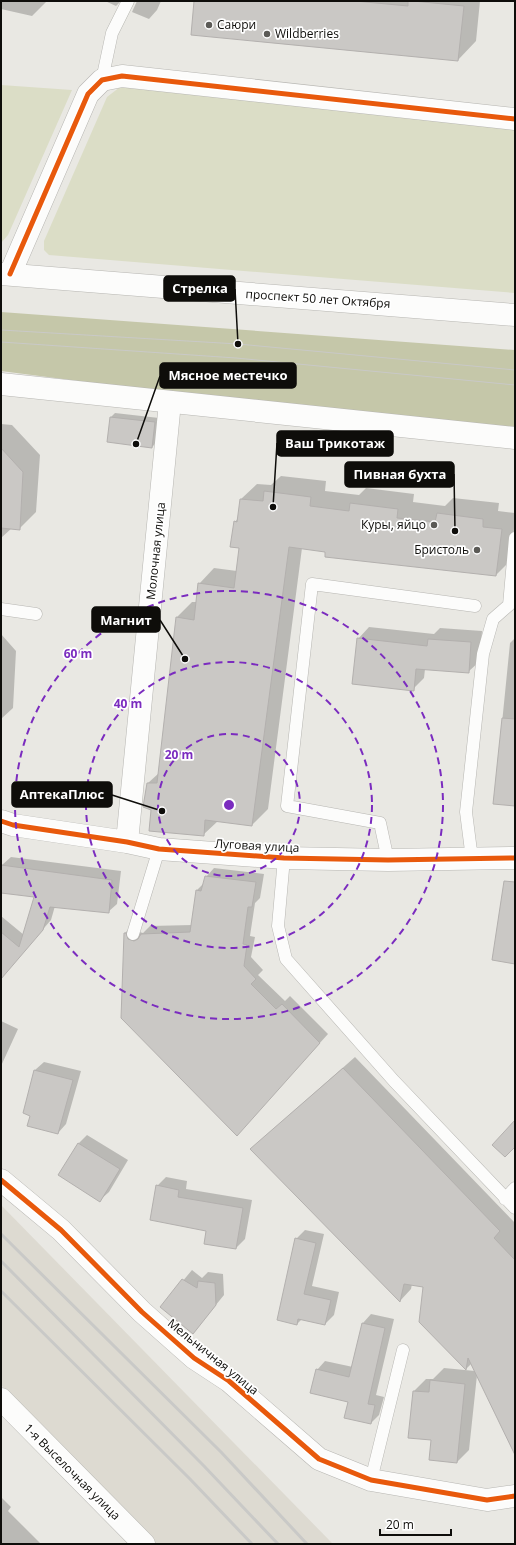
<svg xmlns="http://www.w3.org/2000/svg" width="516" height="1545" font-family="'Open Sans',sans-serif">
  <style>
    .built { fill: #dddad1 }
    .green { fill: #dbddc6 }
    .forest { fill: #c5c7a9 }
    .shadow { fill: #0003 }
    .building { fill: #cac8c5; stroke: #b3b0ae }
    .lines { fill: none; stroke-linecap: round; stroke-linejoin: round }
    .lane-casing { stroke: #b7b6b2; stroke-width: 13 }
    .street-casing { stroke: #b7b6b2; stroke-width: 23 }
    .secondary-casing { stroke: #b7b6b2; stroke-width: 23 }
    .primary-casing { stroke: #b7b6b2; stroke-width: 23 }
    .lane { stroke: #fcfcfb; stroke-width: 12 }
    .street { stroke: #fcfcfb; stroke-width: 22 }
    .secondary { stroke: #fcfcfb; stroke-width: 22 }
    .primary { stroke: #fcfcfb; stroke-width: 22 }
    .tram { stroke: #c9c9c7; stroke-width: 1 }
    .rail { stroke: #c9c9c7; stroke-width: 3 }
    .cycleway-casing { stroke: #fff; stroke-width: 8 }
    .cycleway { stroke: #e8590c; stroke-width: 5 }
    .ring { fill: none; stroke: #7b2cbf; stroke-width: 2; stroke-dasharray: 7 5 }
    .poi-dot { fill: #5b5a56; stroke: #fff; stroke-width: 1.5 }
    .labels { text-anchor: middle; stroke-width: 3.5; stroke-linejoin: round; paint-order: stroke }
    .poi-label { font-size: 12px; fill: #0e0d0a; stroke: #fff; text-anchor: start }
    .street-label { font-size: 12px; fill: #0e0d0a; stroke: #fff }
    .centre { fill: #7b2cbf; stroke: #fff; stroke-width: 2 }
    .ring-label { font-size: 12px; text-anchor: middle; font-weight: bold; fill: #7b2cbf; stroke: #fff; stroke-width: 3.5; stroke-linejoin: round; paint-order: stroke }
    .leader { fill: none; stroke: #0e0d0a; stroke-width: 1.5 }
    .callout-dot { fill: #0e0d0a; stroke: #fff; stroke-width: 1.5 }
    .callout { fill: #0e0d0a; stroke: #0e0d0a; stroke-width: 1.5 }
    .callout-label { font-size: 13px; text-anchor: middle; font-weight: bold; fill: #fff }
  </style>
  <rect width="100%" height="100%" fill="#e9e8e3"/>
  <path class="built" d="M1,1205L333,1544H154L1,1385Z"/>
  <path class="green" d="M1,85L72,90L8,235L1,243Z
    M120,87L515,130V293L49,255L44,250V241L107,97Z"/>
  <path class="forest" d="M1,312L515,350V428L156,391L1,371Z"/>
  <path class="shadow" d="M1,1H47L32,16L1,9Z
    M105,1H121L116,6Z
    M137,1H161L157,10L149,19L132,12Z
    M195,1H480L476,41L458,60Z
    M515,52V64H514Z
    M115,413L159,418L156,443L152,447L109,441L111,417Z
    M1,424L12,425L40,455L36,512L19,529L12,528L1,538Z
    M281,476L326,481L325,491L359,495L366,488L414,494L413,502L445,506L453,498L499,503L498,511L515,513L512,559L496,575L302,548L268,809L252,825L218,821L203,835L152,810L148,783L159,773L177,617L192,602H197L199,584L214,568L237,571L240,547L235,522L239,517L241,499L257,484L271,485Z
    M369,627L434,634L440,628L482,631L480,661L468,672L425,669L424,678L413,689L358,639Z
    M1,634L16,651L13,708L1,719Z
    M515,638V805L494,803L510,643Z
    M11,857L121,871L117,904L108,912L55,906L51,920L9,968L1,961V916L24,935L35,896L1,892L2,865Z
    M214,868L264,874L260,898L255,903L250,936L255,937L251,957L263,970L258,975L285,1001L290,996L328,1034L245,1126L122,1017L125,933L133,925L136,931L143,933L150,926L192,925L197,890L204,883L206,877Z
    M1,1021L18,1029L1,1066Z
    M355,1057L515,1223V1426L477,1375L469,1450L457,1462L432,1439L414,1391L426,1379H433L444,1368L475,1371L471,1364L466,1369L420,1322L424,1286L412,1284L411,1289L400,1301L251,1149Z
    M44,1062L81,1071L66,1124L58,1133L31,1115L35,1070Z
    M87,1135L128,1160L109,1192L100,1200L79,1143Z
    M166,1177L187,1181L186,1189L252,1200L245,1239L236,1248L207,1230L157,1186Z
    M305,1230L324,1234L312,1286L339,1292L334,1315L325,1324L302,1319L297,1324L296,1239Z
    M192,1270L202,1278L208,1272L223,1274L224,1295L193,1333L161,1307Z
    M371,1314L394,1319L376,1395L384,1397L379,1415L371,1423L317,1370L325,1361L353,1367L363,1323Z
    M1,1497L11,1507L8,1511L41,1544H1Z"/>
  <path class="building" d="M194,1H355L408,6V1H413L464,6L458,61L191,35Z
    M110,417L155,422L152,448L107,442Z
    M1,448L23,472L20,530L1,528Z
    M264,491L311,497L310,506L349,511L350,503L398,509L397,518L435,522L437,513L483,519V527L502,529L496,576L325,557V552L289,547L252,826L205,820L204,836L149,831L151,810L143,807L147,783H157L176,617L194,620L198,583L234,588L239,548L230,547L234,521L237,522L240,499L263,501Z
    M357,638L427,646L428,639L471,642L469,673L416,669L414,691L352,684Z
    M502,718L515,719V806L493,804Z
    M1,865L112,880L109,913L50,907L43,930L1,979V932L19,947L34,897L1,893Z
    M205,876L256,882L252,907H248L243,944L247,945L244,966L256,979L251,984L276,1009L282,1004L320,1043L237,1136L121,1018L124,933H126L128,939L134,941L138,939L141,934L190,932L196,890L201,891Z
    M504,881L515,882V964L492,960Z
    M343,1068L500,1231L494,1238L515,1260V1455L468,1358L466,1370L419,1322L423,1287L404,1284L400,1302L250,1149Z
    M34,1070L73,1080L58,1134L27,1126L30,1116L23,1113Z
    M515,1120V1147L505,1157L492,1145Z
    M78,1143L120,1169L100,1202L58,1175Z
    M156,1185L179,1190L178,1197L243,1208L236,1249L204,1244L206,1231L150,1220Z
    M295,1238L316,1243L304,1294L331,1300L325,1325L298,1319L297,1325L277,1320Z
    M182,1279L197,1288L198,1281L215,1283L216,1305L193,1334L160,1307Z
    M362,1323L385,1328L368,1404L375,1405L371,1424L344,1418L348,1402L310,1393L316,1369L349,1377Z
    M430,1380L465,1384L457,1463L429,1460L431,1440L408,1438L413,1391L429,1392Z"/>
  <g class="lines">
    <g class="lane-casing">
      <path id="lane" d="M102,80L112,33L128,1
        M1,609L36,614
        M284,858L278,926L286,959L394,1081L515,1208
        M472,859L466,812L483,654L493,619L509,605L515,538
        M388,860L380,823L287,806L312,584L475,606
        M133,934L159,849
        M505,1199L515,1188
        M371,1480L403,1350"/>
    </g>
    <g class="street-casing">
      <path id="street" d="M10,274L88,94L102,80L122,76L515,119
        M1,821L13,825L127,842L159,849L284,858L388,860L515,858
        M127,842L170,402
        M1,1180L61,1230L142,1312L194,1358L229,1381L319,1459L371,1480L487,1500L515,1496
        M1,1399L144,1544"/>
    </g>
    <g class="secondary-casing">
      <path id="secondary" d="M1,384L515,438"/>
    </g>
    <g class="primary-casing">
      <path id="primary" d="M1,274L515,315"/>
    </g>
    <use href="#lane" class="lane"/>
    <use href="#street" class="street"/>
    <use href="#secondary" class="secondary"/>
    <use href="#primary" class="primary"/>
    <path class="tram" d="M1,330L238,344L515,370
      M1,342L236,358L515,385"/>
    <path class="rail" d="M1,1234L221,1452L307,1544
      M1,1261L204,1466L278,1544
      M1,1291L190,1479L252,1544"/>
    <g class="cycleway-casing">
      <path id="cycleway" d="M10,274L88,94L102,80L122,76L515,119
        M1,821L13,825L127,842L159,849L284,858L388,860L515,858
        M1,1180L61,1230L142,1312L194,1358L229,1381L319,1459L371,1480L487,1500L515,1496"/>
    </g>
    <use href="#cycleway" class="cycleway"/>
  </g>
  <g class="ring">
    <circle cx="229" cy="805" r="71"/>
    <circle cx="229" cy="805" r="143"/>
    <circle cx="229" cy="805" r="214"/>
  </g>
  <g class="poi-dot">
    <circle cx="209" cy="25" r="4"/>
    <circle cx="267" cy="34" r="4"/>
    <circle cx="434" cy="525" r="4"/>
    <circle cx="477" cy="550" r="4"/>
  </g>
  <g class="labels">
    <g class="poi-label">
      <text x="217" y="29">Саюри</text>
      <text x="275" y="38">Wildberries</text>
      <text x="426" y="529" text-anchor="end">Куры, яйцо</text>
      <text x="469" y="554" text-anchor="end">Бристоль</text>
    </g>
    <g class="street-label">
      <text transform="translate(318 299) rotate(4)" y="4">проспект 50 лет Октября</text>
      <text transform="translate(156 551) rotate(-84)" y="4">Молочная улица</text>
      <text transform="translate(257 846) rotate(3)" y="4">Луговая улица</text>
      <text transform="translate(213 1357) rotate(39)" y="4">Мельничная улица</text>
      <text transform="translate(72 1472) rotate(45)" y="4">1-я Выселочная улица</text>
    </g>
  </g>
  <circle cx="229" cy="805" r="6" class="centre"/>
  <g class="ring-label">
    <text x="78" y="658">60 m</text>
    <text x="128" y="708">40 m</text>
    <text x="179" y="759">20 m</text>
  </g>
  <path class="leader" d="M238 344L235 289M136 444L160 376M273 507L277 443M455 531L454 474M185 659L160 620M162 811L112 795"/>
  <g class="callout-dot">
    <circle cx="238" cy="344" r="4"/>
    <circle cx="136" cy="444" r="4"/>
    <circle cx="273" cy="507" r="4"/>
    <circle cx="455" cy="531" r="4"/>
    <circle cx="185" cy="659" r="4"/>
    <circle cx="162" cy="811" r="4"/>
  </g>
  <g class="callout">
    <rect x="164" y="276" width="71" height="25" rx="4"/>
    <rect x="160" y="363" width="136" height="25" rx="4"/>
    <rect x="277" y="431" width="116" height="25" rx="4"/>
    <rect x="345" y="462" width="109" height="25" rx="4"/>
    <rect x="92" y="607" width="68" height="25" rx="4"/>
    <rect x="12" y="782" width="100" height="25" rx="4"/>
  </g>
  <g class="callout-label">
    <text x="200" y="293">Стрелка</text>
    <text x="228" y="380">Мясное местечко</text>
    <text x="335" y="448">Ваш Трикотаж</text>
    <text x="400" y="479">Пивная бухта</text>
    <text x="126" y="625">Магнит</text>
    <text x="62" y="799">АптекаПлюс</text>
  </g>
  <rect width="516" height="1545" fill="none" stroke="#0e0d0a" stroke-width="4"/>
  <path d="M380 1529v6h71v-6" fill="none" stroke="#0e0d0a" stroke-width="2"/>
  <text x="386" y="1529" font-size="12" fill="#0e0d0a" stroke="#ffffff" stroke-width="3" paint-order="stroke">20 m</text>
</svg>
